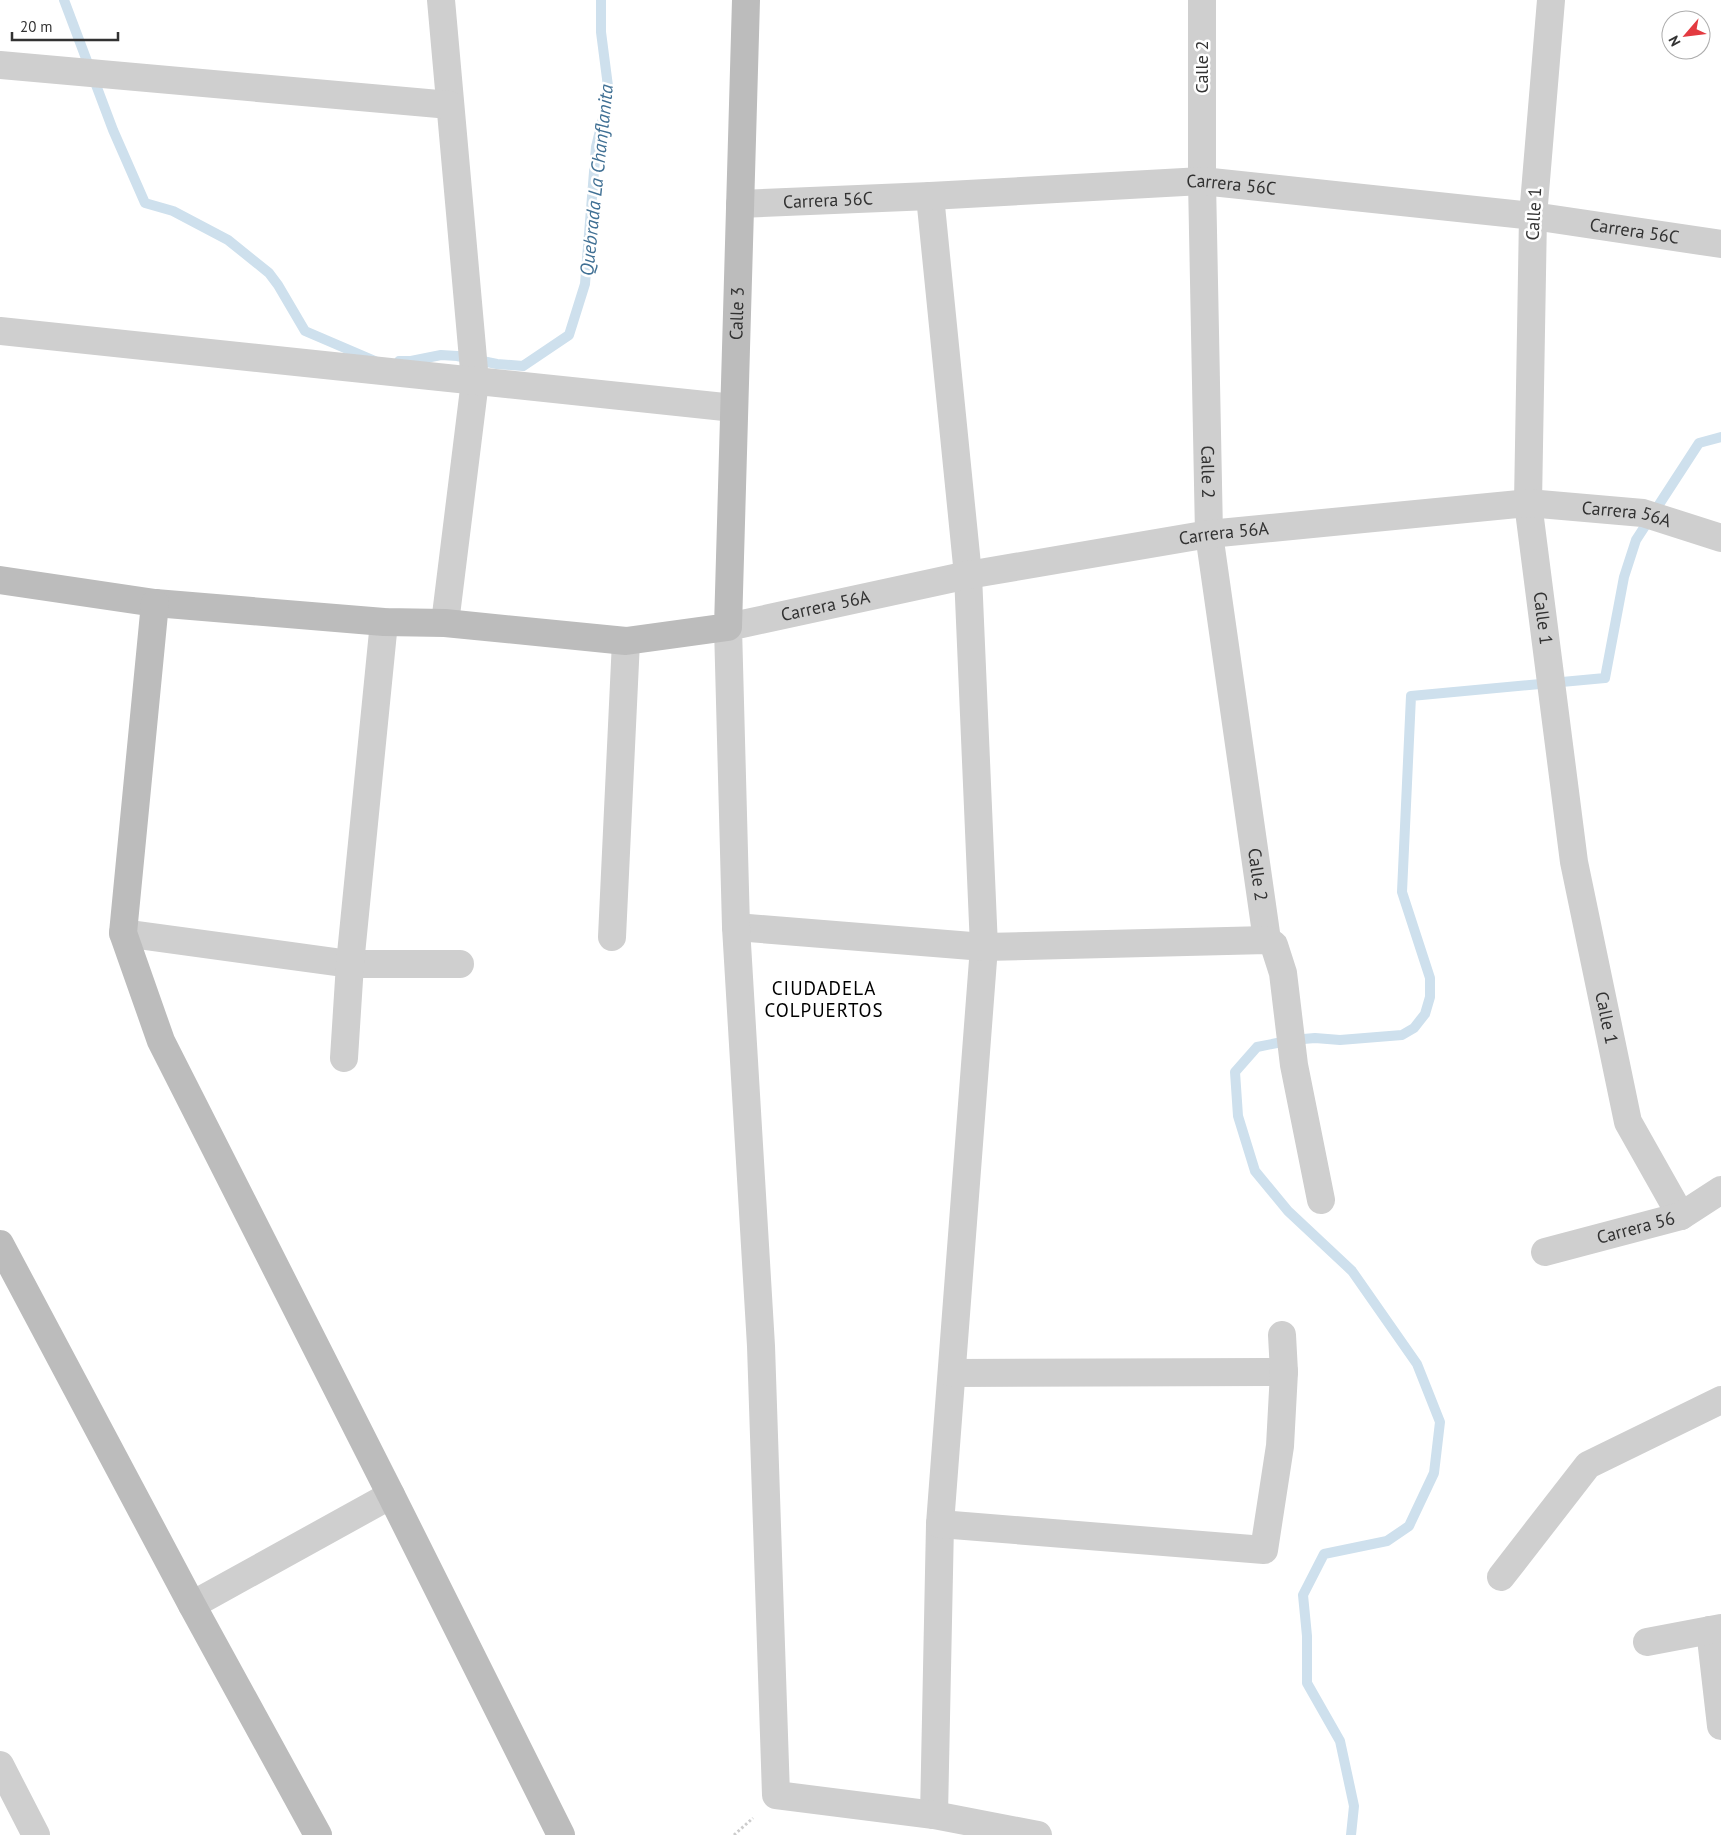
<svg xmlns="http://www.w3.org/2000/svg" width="1721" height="1835" font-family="'PT Sans',sans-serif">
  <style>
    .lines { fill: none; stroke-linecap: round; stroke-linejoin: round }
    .stream { stroke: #cee0ed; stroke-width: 10 }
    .path { stroke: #ccc; stroke-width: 3; stroke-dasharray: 2.5 2.5; stroke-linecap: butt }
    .street { stroke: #cfcfcf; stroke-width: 28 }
    .secondary { stroke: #bcbcbc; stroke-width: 28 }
    .labels { text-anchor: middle; stroke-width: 5; stroke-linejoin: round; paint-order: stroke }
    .street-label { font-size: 18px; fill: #323232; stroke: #fff }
    .water-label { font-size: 19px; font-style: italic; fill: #407094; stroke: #fff }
    .neighbourhood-label { font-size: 19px; letter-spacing: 1px; fill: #000; stroke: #fff }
  </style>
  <rect width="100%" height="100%" fill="#fff"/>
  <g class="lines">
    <path class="stream" d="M64,0L113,130L145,203L173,211L228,240L269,273L278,285L305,331L375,361
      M399,361H411L441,355L457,356L497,364L523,366L569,335L585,284L596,147L609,94L601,32V0
      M1351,1835L1354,1806L1340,1741L1307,1683V1636L1303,1595L1324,1554L1387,1541L1409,1526L1434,1473L1440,1422L1417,1364L1352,1271L1288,1211L1255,1171L1238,1116L1235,1072L1257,1047L1292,1040L1315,1038L1340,1040L1402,1035L1414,1028L1425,1014L1430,997V978L1402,892L1411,696L1605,678L1624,577L1636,540L1699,443L1721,437"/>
    <path class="path" d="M734,1835L753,1818"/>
    <g class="street">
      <path d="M441,0L475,381L445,623"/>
      <path id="s1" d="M1202,0V181L1209,534L1267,940"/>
      <path id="s2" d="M1551,0L1533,216L1528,503L1574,862L1628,1122L1681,1216"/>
      <path d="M0,65L450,105"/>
      <path d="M930,196L968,575L984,947L940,1524L934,1815"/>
      <path id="s3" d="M740,204L930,196L1202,181L1533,216L1721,244"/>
      <path d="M0,331L734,408"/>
      <path d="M736,927L984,947L1267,940L1274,945L1283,973L1294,1065L1321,1200"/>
      <path d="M123,933L350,964H460"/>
      <path d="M612,937L626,641"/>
      <path d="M344,1058L350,964L384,622"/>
      <path id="s4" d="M1545,1252L1681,1216L1721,1190"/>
      <path d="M952,1373L1284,1372"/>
      <path d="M940,1524L1264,1550L1280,1446L1284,1372L1282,1335"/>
      <path d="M1501,1577L1588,1465L1721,1400"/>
      <path d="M192,1605L391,1495"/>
      <path d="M1710,1630L1721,1726"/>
      <path d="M1647,1642L1721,1628"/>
      <path d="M0,1765L36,1835"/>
      <path id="s5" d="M1038,1835L934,1815L776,1795L761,1346L736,927L728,627L968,575L1209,534L1528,503L1643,513L1721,538"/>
    </g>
    <g class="secondary">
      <path id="s6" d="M0,580L155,603L384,622L445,623L626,641L728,627L746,0"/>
      <path d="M155,603L123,933L161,1041L391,1495L561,1835"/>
      <path d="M0,1244L192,1605L318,1835"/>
    </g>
  </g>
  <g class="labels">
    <g class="street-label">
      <text transform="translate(1202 67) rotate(-90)" y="6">Calle 2</text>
      <text dy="6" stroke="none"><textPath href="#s3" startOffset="492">Carrera 56C</textPath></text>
      <text dy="6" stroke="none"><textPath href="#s3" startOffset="88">Carrera 56C</textPath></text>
      <text transform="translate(1534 214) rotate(-87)" y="6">Calle 1</text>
      <text dy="6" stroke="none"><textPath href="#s3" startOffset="898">Carrera 56C</textPath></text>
      <text dy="6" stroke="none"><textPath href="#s6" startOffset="1046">Calle 3</textPath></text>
      <text dy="6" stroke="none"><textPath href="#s1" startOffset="472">Calle 2</textPath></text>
      <text dy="6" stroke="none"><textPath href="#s5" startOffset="2344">Carrera 56A</textPath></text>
      <text dy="6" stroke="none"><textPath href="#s5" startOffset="1939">Carrera 56A</textPath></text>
      <text dy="6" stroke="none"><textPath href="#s5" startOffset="1534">Carrera 56A</textPath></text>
      <text dy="6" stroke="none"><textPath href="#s2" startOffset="620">Calle 1</textPath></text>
      <text dy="6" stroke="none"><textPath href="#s1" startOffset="878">Calle 2</textPath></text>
      <text dy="6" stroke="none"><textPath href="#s2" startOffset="1025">Calle 1</textPath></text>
      <text dy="6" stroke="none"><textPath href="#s4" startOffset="94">Carrera 56</textPath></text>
    </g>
    <g class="water-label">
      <text transform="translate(596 180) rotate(-84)" y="7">Quebrada La Chanflanita</text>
    </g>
    <g class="neighbourhood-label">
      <text x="824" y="995">CIUDADELA<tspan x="824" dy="22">COLPUERTOS</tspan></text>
    </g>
  </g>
  <g transform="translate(1686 35) rotate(242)"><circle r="24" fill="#ffffff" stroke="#adadad"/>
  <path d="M0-4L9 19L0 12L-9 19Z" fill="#e33a40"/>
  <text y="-8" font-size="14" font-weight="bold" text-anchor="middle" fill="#323232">N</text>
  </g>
  <path d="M12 32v8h106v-8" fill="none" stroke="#323232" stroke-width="2.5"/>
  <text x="20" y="32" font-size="15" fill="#323232" stroke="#ffffff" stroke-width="4" paint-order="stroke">20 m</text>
</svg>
